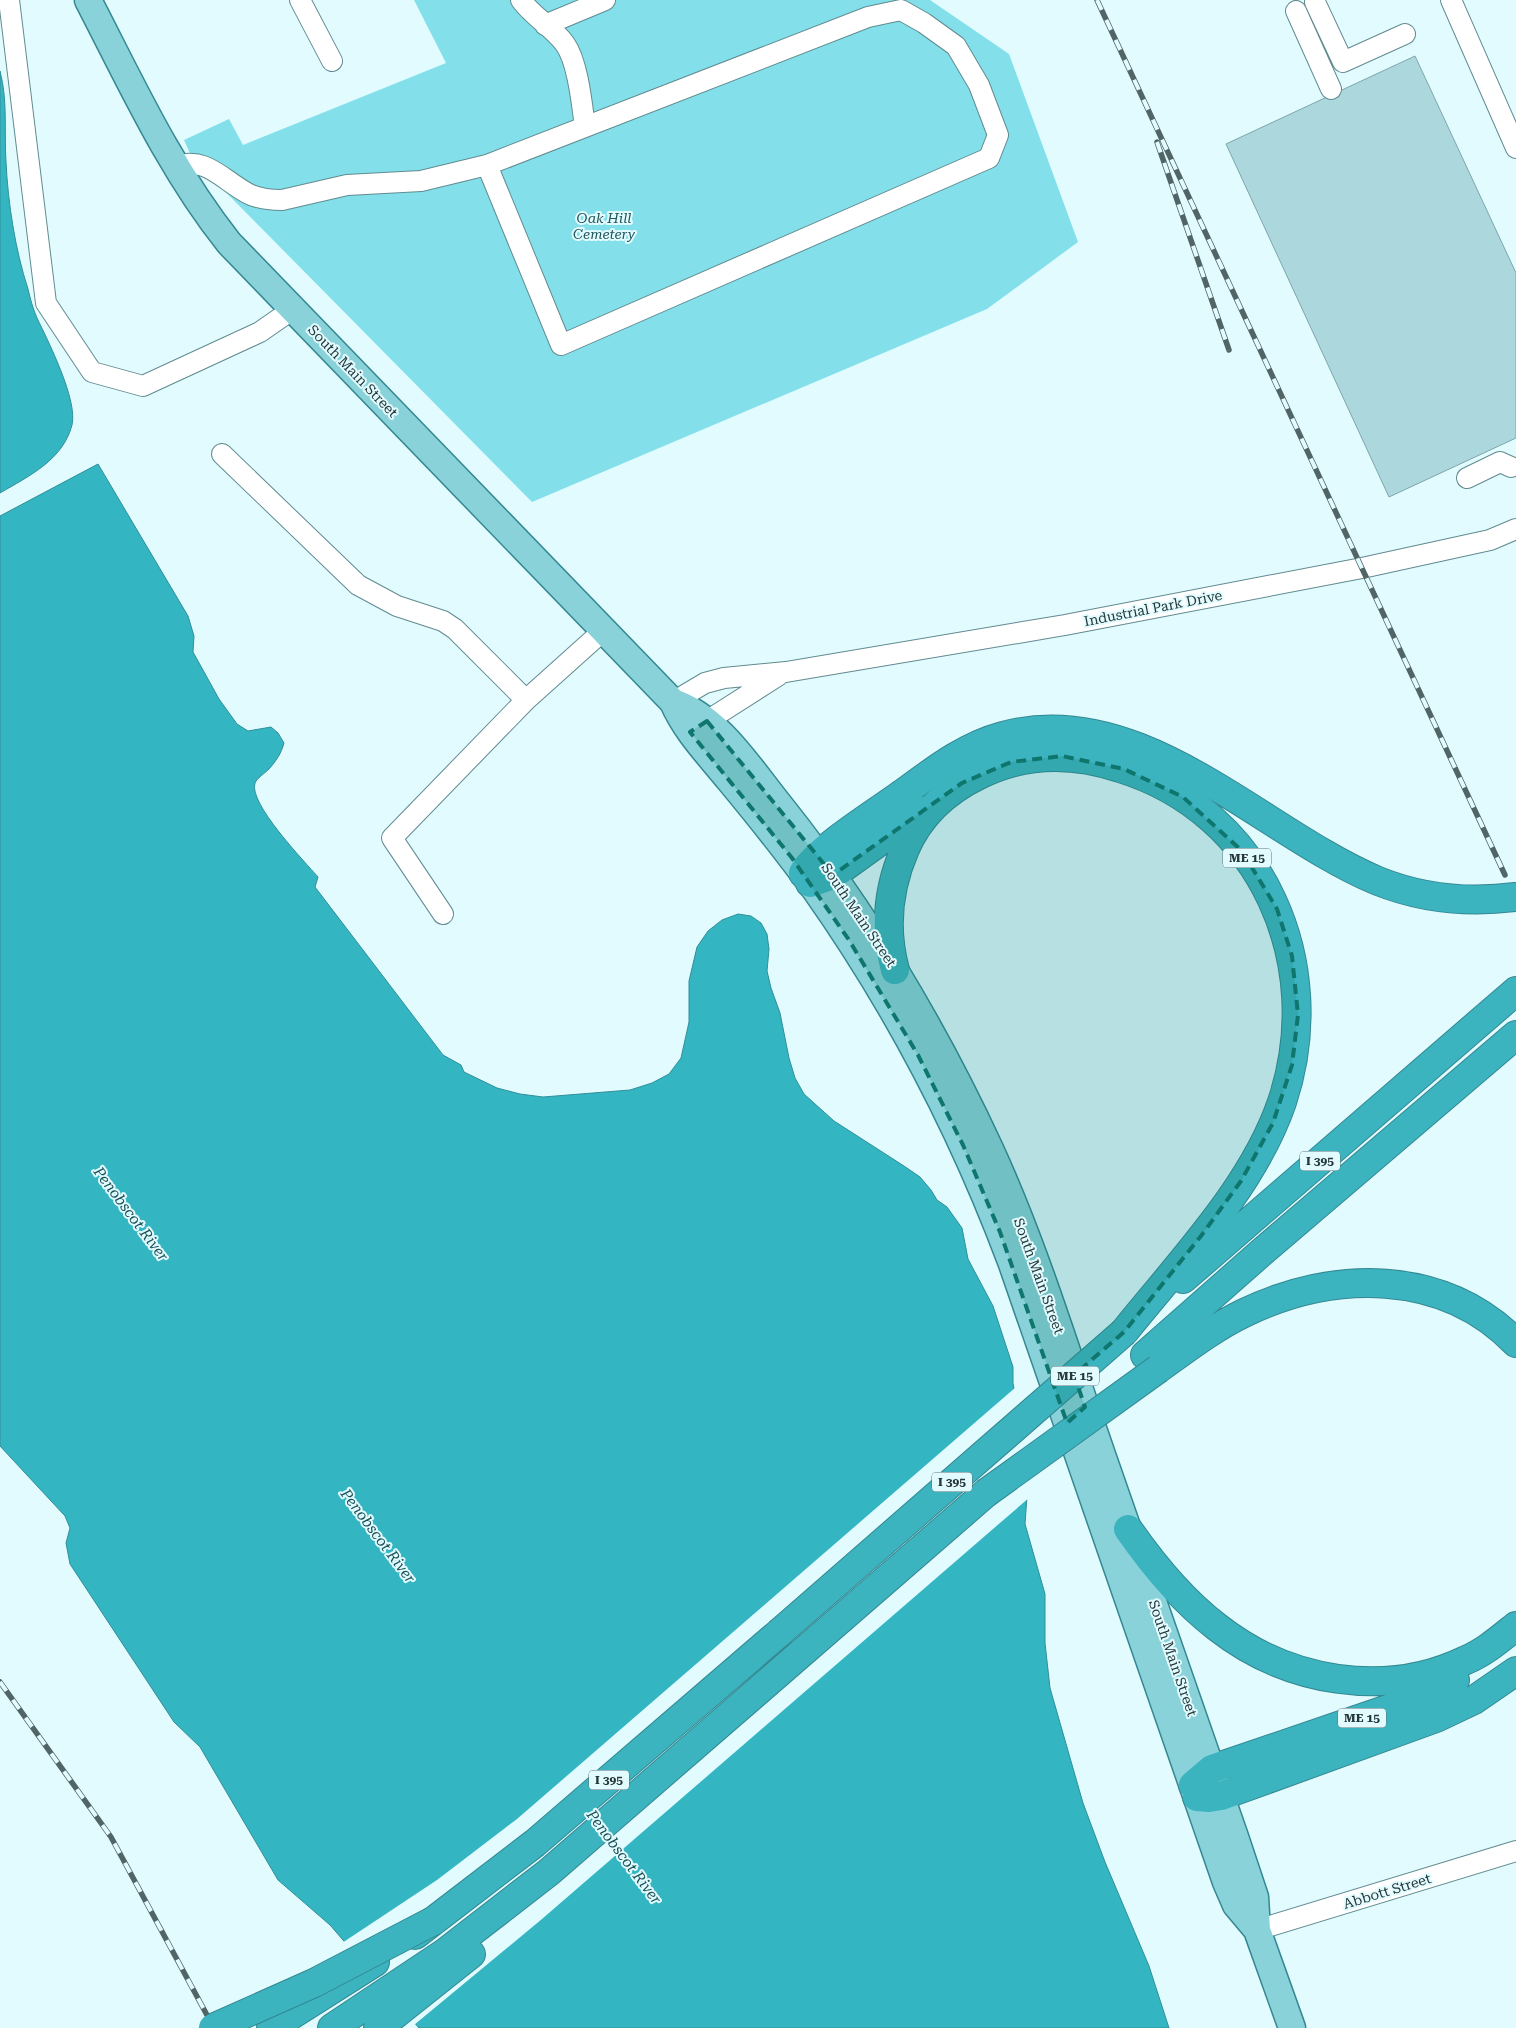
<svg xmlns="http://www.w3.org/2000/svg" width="1516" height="2028" font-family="'Roboto Serif',serif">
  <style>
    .green { fill: #83e0eb }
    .water { fill: #34b5c2; stroke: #308f99 }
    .pier { fill: #e1fbff }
    .building { fill: #acd8dd; stroke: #7ca6ac }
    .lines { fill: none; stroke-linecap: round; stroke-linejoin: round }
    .minor-casing { stroke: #618b90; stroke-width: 22 }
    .major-casing { stroke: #348891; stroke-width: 29 }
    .highway-casing { stroke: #348891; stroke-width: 30 }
    .minor { stroke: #fff; stroke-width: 20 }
    .major { stroke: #8ad2d9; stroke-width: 26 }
    .highway { stroke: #3cb4c0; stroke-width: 28 }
    .rail-casing { stroke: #516567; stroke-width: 5.5 }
    .rail { stroke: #e1fbff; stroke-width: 4; stroke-dasharray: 11; stroke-linecap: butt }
    .highway-bridge-casing { stroke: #348891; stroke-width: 30; stroke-linecap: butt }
    .highway-bridge { stroke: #3cb4c0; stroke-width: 28 }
    .marked { fill: #0f766e; fill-opacity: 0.2; stroke: #0f766e; stroke-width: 4; stroke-dasharray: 10 6; stroke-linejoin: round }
    .labels { text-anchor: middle; stroke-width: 4; stroke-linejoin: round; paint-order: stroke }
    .shield { fill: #e1fbff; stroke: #5d7274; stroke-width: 1 }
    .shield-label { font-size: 12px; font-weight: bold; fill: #253739 }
    .park-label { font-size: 14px; font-style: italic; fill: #21565b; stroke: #e1fbff }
    .street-label { font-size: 14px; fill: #253739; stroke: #e1fbff }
    .water-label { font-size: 15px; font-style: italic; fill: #1c5156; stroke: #e1fbff }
  </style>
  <rect width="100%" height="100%" fill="#e1fbff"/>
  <path class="green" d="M414,0H930L1009,54L1078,242L987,309L532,502L192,158L184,140L229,119L243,145L446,63Z"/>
  <path class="water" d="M0,71C8,102 4,131 6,162C8,203 15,249 28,289C30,298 33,309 37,318C48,341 78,400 72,425C63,460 29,476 0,493Z
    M98,464L188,616L194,636L193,652L219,699L237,724L248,731L271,727L278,733L284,743C281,754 276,761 269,769C265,773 257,778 255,783C248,803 305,862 318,877L315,887L443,1055L461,1065L464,1072L497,1088L520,1094L543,1097L630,1090L652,1083L669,1074L681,1058L689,1022V981L697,947L708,931L722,920L738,914L751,916L761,923L767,934L769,949L767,971L771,988L780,1013L789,1058L795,1078L804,1094L834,1121L904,1166L920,1177L931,1190L937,1200L947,1207L962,1228L968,1259L993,1306L1013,1367V1383L1025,1447L1027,1496L1025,1524L1045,1594V1643L1050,1688L1083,1803L1105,1862L1149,1966L1169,2028H419L330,1925L278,1880L200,1747L174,1722L70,1564L66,1543L70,1528L65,1516L0,1446V516Z"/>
  <path class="pier" d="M1016,1387L1027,1446L1030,1497L542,1919L414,2025L342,1943L437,1880L517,1819Z"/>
  <path class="building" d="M1415,56L1516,273V438L1389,497L1226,144Z"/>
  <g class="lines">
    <g class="minor-casing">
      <path id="minor" d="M9,0L46,303L92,372L143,386L260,332L293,309
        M300,0L332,61
        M521,0C533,17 553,27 565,44C578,62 582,105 585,127
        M1451,0L1516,148
        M1315,2L1343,62L1405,34
        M1296,11L1331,89
        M545,25L605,0
        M175,167C206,154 225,183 251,195C261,199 271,200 282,200L347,185L421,181L487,165L868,17L901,10L924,23L956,46L979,85L998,135L989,158L561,345L487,165
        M222,454L358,585L397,606L443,621L455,629L526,700
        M1467,478L1500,462L1511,467
        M673,702L705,683L724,678L786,672L1065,625L1362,568L1490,540L1516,529
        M696,728L779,675
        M443,914L392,838L526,700L604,630
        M1257,1930L1516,1851"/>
    </g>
    <g class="major-casing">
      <path id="major" d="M88,0C131,83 170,169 229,243L673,702C686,732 709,755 730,781C759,816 787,851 814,888C896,1004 962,1130 1012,1264L1226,1882L1236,1905L1257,1930
        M673,702C718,717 749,767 778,803C863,909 933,1026 990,1149C1035,1247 1066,1351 1101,1452C1146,1580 1191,1708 1235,1837L1255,1897L1257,1930L1292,2028"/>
    </g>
    <g class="highway-casing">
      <path id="highway" d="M803,873C815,850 882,809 906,791C936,769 966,746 1003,736C1140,698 1262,833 1378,881C1423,899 1469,903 1516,897
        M810,883L833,875L922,811
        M895,970C884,929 888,888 905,849C920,814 946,791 979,775C1025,752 1072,752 1120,768C1263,812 1328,964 1282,1102C1253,1187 1180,1262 1124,1332
        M1183,1279L1516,991
        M1145,1355L1263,1251L1516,1035
        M1158,1369C1186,1349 1213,1328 1244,1313C1333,1270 1443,1268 1516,1343
        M1128,1529C1153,1565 1183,1601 1217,1627C1287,1682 1385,1699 1466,1660C1485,1652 1501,1638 1516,1626
        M1193,1785L1212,1769L1388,1709L1455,1680
        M1197,1797L1209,1798L1221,1796L1436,1718L1474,1700L1516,1671
        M415,1935L535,1843L779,1633
        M271,2028L375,1962
        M332,2028L443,1954L549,1872L986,1493
        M378,2028L471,1954"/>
    </g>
    <use href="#minor" class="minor"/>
    <use href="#major" class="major"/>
    <use href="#highway" class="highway"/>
    <g class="rail-casing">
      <path id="rail" d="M1097,0L1505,875
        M1157,142L1229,350
        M0,1682L111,1837L214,2028"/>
    </g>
    <use href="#rail" class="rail"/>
    <g class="highway-bridge-casing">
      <path id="highway-bridge" d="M986,1493L1158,1369
        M779,1633L1124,1332
        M213,2028L314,1983L433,1921"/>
    </g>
    <use href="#highway-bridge" class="highway-bridge"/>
  </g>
  <path class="marked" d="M707,721L833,875L962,783L1011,762L1062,756L1124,769L1183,797L1242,851L1277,909L1292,956L1298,1015L1292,1065L1273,1123L1241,1181L1201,1236L1124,1332L1074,1375L1085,1407L1067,1423L1000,1232L963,1145L918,1055L849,940L792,858L690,732Z"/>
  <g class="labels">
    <g class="shield">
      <rect x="1223" y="848.5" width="48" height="19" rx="4"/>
      <rect x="1300" y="1151.5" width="40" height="19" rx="4"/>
      <rect x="1051" y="1366.5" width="48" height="19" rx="4"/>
      <rect x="932" y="1472.5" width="40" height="19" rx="4"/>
      <rect x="1338" y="1708.5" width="48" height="19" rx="4"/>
      <rect x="589" y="1770.5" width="40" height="19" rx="4"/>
    </g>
    <g class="shield-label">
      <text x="1247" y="862">ME 15</text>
      <text x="1320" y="1165">I 395</text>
      <text x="1075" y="1380">ME 15</text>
      <text x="952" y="1486">I 395</text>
      <text x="1362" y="1722">ME 15</text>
      <text x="609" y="1784">I 395</text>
    </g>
    <g class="park-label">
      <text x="604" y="223">Oak Hill<tspan x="604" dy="16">Cemetery</tspan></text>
    </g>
    <g class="street-label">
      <text transform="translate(353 371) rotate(46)" y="5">South Main Street</text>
      <text transform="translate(1153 608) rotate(-11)" y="5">Industrial Park Drive</text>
      <text transform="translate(859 915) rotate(56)" y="5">South Main Street</text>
      <text transform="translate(1039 1276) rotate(70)" y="5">South Main Street</text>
      <text transform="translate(1173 1658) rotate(71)" y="5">South Main Street</text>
      <text transform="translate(1387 1891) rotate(-17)" y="5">Abbott Street</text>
    </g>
    <g class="water-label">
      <text transform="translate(131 1214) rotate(53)" y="5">Penobscot River</text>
      <text transform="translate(378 1536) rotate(53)" y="5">Penobscot River</text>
      <text transform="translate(624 1857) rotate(53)" y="5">Penobscot River</text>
    </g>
  </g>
</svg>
